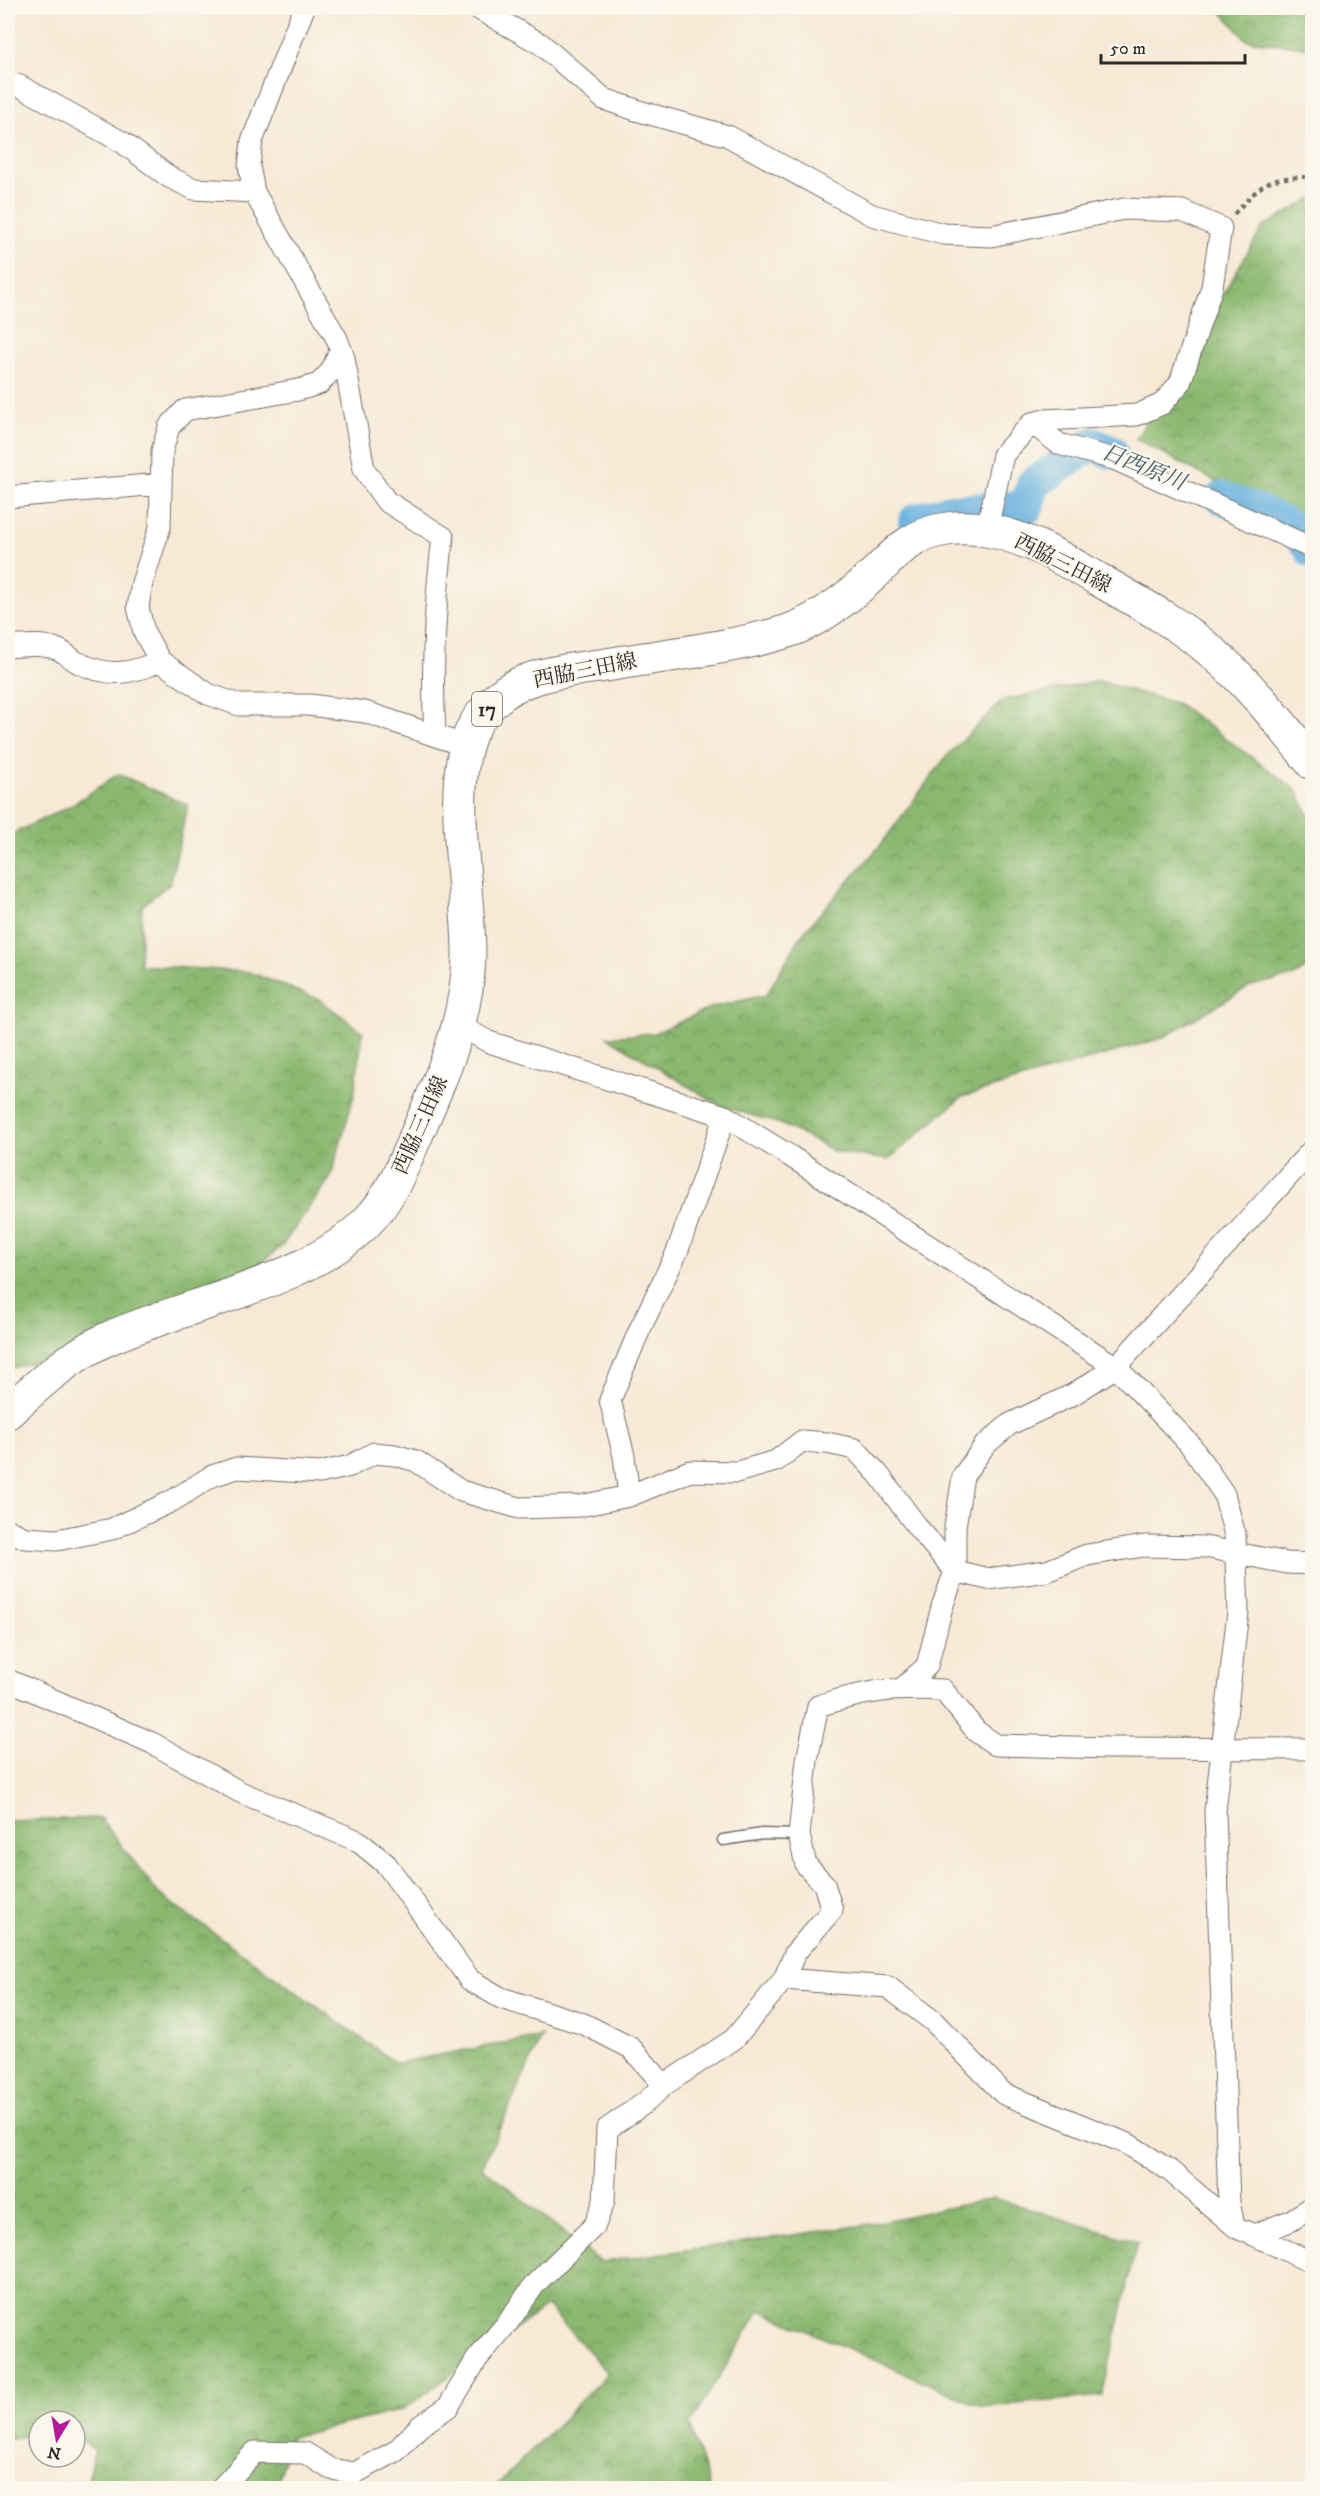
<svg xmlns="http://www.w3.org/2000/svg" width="1320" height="2496" font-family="'IM FELL DW Pica','Noto Serif JP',serif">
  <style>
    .forest { fill: url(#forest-crowns); stroke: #5a724d; stroke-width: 1.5 }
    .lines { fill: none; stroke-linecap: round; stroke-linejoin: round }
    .river { stroke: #66b0de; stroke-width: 34 }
    .service-casing { stroke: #726e66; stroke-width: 13 }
    .minor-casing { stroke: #726e66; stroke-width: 23 }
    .primary-casing { stroke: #726e66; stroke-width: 35 }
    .path { stroke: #726e66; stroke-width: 4; stroke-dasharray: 4.5 4.5; stroke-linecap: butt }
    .service { stroke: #fff; stroke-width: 10 }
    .minor { stroke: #fff; stroke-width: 21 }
    .primary { stroke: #fff; stroke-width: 33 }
    .labels { text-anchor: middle; stroke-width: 4.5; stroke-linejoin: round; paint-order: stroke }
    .shield { fill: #fbf7ec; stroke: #696865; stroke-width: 1.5 }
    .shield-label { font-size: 20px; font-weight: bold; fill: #2b2b2b }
    .street-label { font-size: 21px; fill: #2b2b2b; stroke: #fbf7ec }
    .water-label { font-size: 22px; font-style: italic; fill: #405a6a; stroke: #fbf7ec }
  </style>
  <defs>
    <pattern id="forest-crowns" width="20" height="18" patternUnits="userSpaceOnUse" patternTransform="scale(1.5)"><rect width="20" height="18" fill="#8ab86f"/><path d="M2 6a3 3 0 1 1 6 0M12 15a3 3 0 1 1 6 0" fill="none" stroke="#71965b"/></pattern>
  </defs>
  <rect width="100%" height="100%" fill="#fbf7ec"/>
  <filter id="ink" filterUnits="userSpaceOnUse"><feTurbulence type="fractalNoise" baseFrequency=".0167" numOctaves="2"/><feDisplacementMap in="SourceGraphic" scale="12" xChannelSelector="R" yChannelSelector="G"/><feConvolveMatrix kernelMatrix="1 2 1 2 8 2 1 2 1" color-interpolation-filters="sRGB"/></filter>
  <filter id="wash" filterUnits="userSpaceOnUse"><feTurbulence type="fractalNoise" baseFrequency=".008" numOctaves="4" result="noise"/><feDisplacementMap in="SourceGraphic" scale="24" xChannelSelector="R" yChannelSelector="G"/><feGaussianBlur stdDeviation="1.35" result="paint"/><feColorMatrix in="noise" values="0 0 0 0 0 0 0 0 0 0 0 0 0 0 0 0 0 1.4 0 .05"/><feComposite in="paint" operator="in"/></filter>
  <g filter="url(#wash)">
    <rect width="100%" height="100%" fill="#f7e9d5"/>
    <path class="forest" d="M1218,8H1312V48L1247,40Z
      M1312,198V533L1136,439L1263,227Z
      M1099,681L1178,704L1297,790L1312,822V965L1294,976L1250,986L1162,1038L962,1097L888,1160L836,1152L781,1124L721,1106L607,1037L655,1033L713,1007L766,995L802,934L879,847L946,757L1003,700Z
      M118,774L188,805L170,883L142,906L140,965L249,972L320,1000L363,1032L354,1095L331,1177L282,1246L230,1289L48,1358L8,1369V836L70,806Z
      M100,1818L159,1894L396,2063L542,2036L482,2167L601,2262L865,2225L994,2198L1137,2242L1102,2396L982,2407L760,2310L690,2424L710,2488H494L608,2373L547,2306L402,2410L291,2437L275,2488H85L95,2450L75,2436V2421H39V2432L8,2440V1821Z"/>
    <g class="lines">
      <path class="river" d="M1222,498C1253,510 1296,520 1312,551
        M916,520L951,511L1027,507L1033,484L1092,444L1111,452"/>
    </g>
  </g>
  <g filter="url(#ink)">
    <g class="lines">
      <g class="service-casing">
        <path id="service" d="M723,1840L762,1834L799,1835"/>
      </g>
      <g class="minor-casing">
        <path id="minor" d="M304,8L252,141L249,166L254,192L337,339L344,358L364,469L386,501L443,537C435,603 431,668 435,734
          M477,8L541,44L604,99L639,111L728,136L872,215L943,234L991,236L1124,209L1182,211L1221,228L1212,287L1180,383L1162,404L1137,415L1045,420L1032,423L1003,455L987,529
          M8,83L18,85L122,142L169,177L194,189L254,192
          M341,349L331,371L319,384L298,390L185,410L169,427L162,451L160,527L142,583L138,607L144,632L160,661L208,694L239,705H309L365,712L466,746
          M1032,423L1059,444L1114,459L1312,548
          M8,497L160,484
          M8,647C24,646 43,643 59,650C66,653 72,660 79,663C110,678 130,674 160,661
          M460,1026L489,1042L725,1116L790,1156L1116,1367L1189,1443L1224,1494L1235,1535L1238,1612L1215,1811L1229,2203L1234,2225L1237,2228
          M629,1496L624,1456L610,1400L640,1329L677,1252L725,1116
          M8,1530L25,1538L57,1540L112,1529L172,1501L212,1476L237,1468L320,1473L350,1466L374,1453L395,1455L416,1461L461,1491L519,1508L580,1506L629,1496L690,1471L737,1472L776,1461L802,1441L827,1443L855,1449L879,1475L919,1529L955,1571L988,1579L1047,1571L1087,1555L1144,1546L1205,1547L1287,1563L1312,1564
          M8,1680L152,1743L240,1792L358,1841L386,1864L470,1980L501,1998L584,2024L631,2048L664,2085
          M904,1687L927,1666L942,1607L955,1571V1527L963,1476L985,1445L1010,1424L1072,1395L1116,1367L1312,1150
          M784,1979L888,1987L933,2021L1004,2094L1128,2144L1169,2170L1237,2228L1254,2235L1290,2221L1312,2207
          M1254,2235L1312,2263
          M221,2488L255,2452L305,2453L331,2469L355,2473L396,2451L420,2426L448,2407L477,2359L509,2321L535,2284L595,2225L604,2201L607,2129L646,2102L664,2085L734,2039L784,1979L795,1953L832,1910L824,1884L806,1865L799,1835L807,1760L818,1706C866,1691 892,1687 943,1690L977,1732L996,1745L1108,1748L1312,1749"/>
      </g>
      <g class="primary-casing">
        <path id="primary" d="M8,1412C39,1384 68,1357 107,1339C186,1303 319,1281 374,1214C393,1192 403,1164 415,1138C441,1079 467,1022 469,956C470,892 445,783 473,728C483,709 502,691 521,683C547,672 578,669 606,665C665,655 727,649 785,632C817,622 848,598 873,575C884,565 896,551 909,543C933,527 964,525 992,531C1030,539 1063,559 1096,578C1132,599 1169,618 1202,644C1244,677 1280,722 1312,763"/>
      </g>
      <path class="path" d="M1234,214C1264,181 1268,177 1312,177"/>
      <use href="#service" class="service"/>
      <use href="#minor" class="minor"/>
      <use href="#primary" class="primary"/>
    </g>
  </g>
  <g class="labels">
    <rect class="shield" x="472" y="692" width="30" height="34" rx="4.5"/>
    <g class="shield-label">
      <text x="487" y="716">17</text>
    </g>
    <g class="street-label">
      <text transform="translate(1063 563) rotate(27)" y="7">西脇三田線</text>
      <text transform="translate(585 670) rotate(-11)" y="7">西脇三田線</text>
      <text transform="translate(420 1125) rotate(-66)" y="7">西脇三田線</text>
    </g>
    <g class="water-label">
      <text transform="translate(1144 466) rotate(22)" y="8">日西原川</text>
    </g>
  </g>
  <rect width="1320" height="2496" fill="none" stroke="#fbf7ec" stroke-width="30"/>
  <g transform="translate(57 2439) rotate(191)"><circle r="28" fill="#fbf7ec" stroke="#a8a59f" stroke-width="1.5"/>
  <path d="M0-4.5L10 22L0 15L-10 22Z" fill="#b5179e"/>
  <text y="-9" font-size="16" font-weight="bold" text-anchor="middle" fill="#2b2b2b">N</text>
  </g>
  <path d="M1101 54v9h144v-9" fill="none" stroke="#2b2b2b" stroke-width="3"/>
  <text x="1110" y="54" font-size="18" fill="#2b2b2b" stroke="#fbf7ec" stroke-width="4.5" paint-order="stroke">50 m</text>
</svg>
